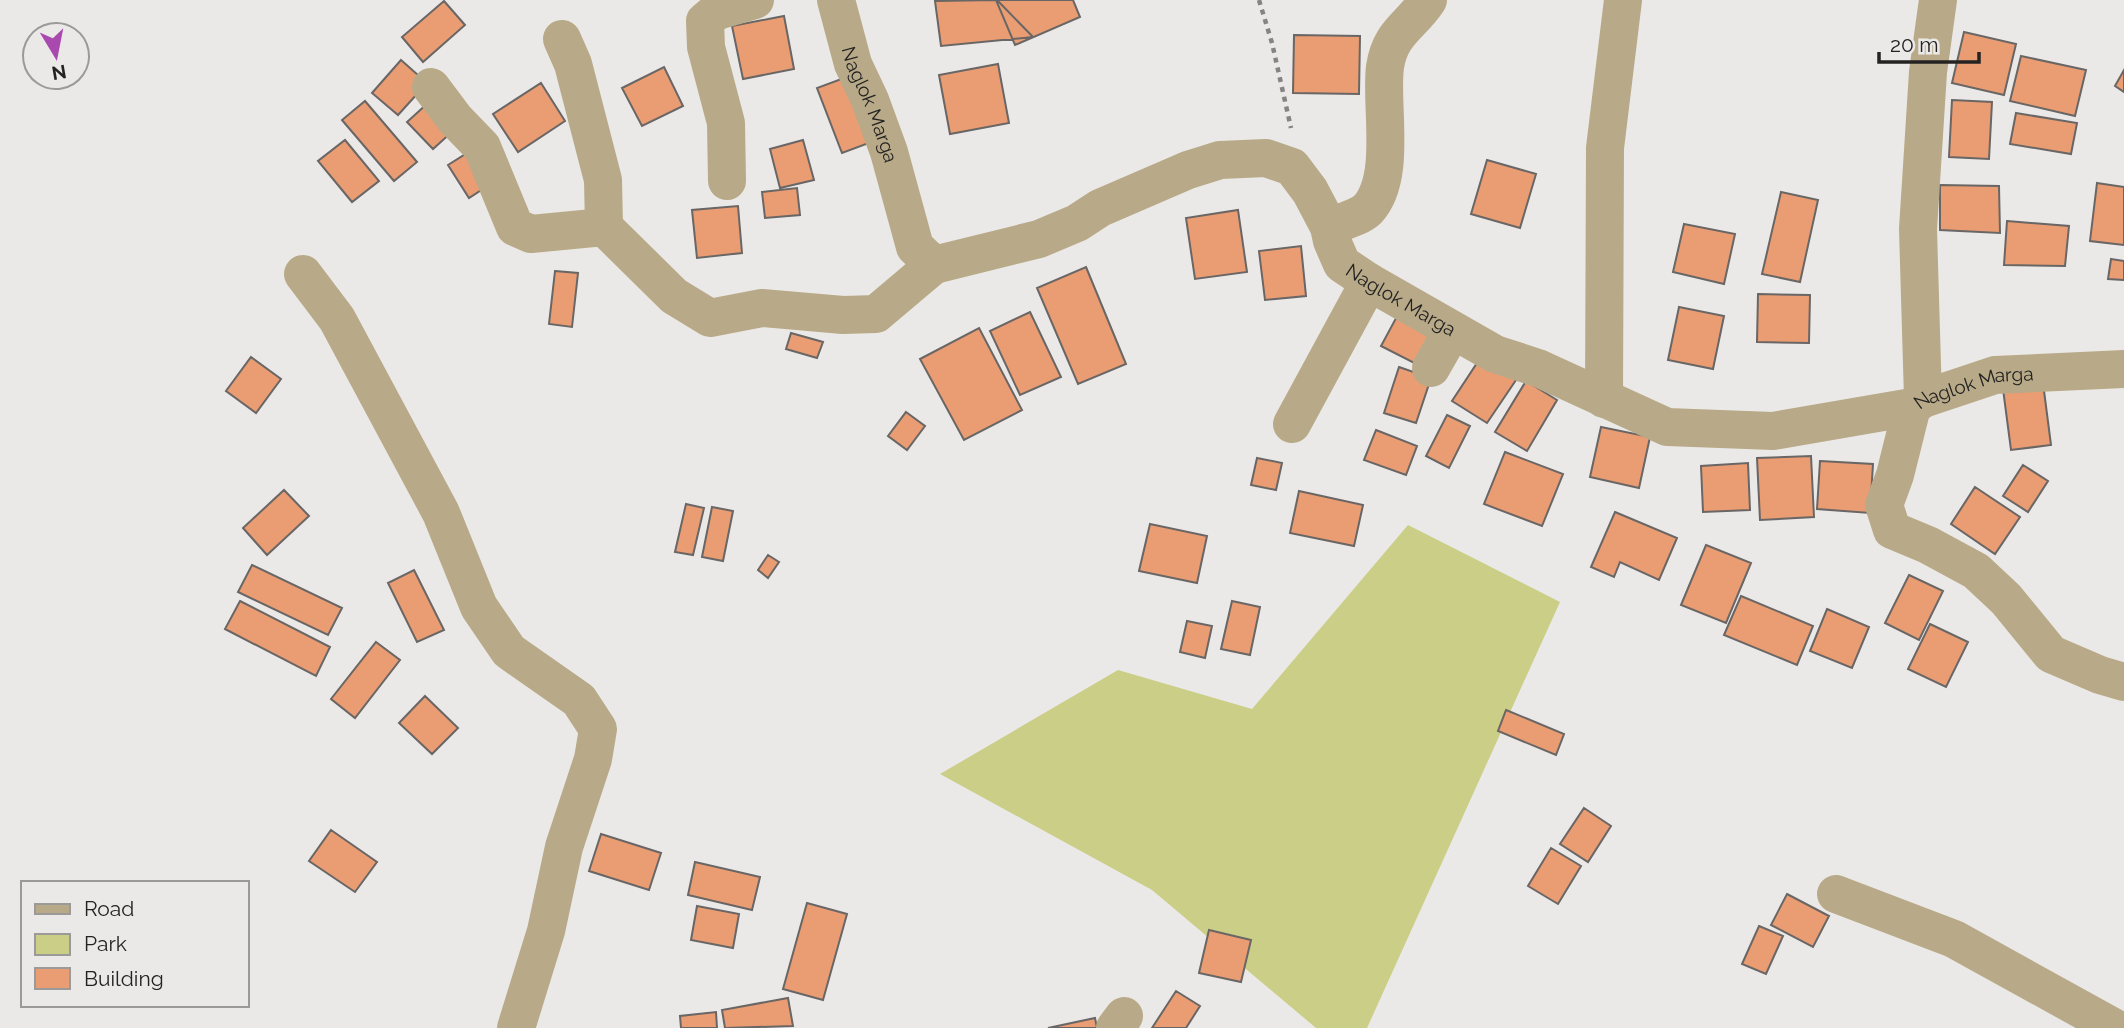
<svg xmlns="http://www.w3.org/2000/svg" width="2124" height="1028" font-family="Raleway,sans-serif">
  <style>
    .green { fill: #cbce86 }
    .building { fill: #ea9d72; stroke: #696665; stroke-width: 2 }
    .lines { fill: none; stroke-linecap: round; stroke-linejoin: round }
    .path { stroke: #858482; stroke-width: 4.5; stroke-dasharray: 5 5; stroke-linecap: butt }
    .minor { stroke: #b8aa88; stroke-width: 38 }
    .labels { text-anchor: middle; stroke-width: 5; stroke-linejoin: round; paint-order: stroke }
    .street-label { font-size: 19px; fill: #242322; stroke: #ebe9e7 }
  </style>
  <rect width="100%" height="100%" fill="#ebe9e7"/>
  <path class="green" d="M1408,525L1560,602L1367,1028H1316L1152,890L940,774L1118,670L1252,709Z"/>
  <path class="building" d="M996,0H1073L1080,17L1015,45Z
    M997,0L1033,37L941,46L935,1Z
    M444,1L465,25L423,62L402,37Z
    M784,16L794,69L743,79L732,26Z
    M1964,32L2016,44L2004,95L1952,83Z
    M1294,35L1360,36L1359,94L1293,93Z
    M2021,56L2086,70L2075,116L2010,101Z
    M401,60L427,83L398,115L372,93Z
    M998,64L1009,123L950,134L939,75Z
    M664,67L683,106L642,126L622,88Z
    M2124,70V92L2115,86Z
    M852,75L877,140L842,153L817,88Z
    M541,83L565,121L518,152L493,114Z
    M1952,100L1992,102L1989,159L1949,157Z
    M365,101L417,162L394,181L342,120Z
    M428,103L454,130L433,149L407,122Z
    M2016,113L2077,123L2071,154L2010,144Z
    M345,140L379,181L352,202L318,161Z
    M803,140L814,180L780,188L770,149Z
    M472,150L492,183L469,198L448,165Z
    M1487,160L1536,174L1520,228L1471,214Z
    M2097,183L2124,187V245L2090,241Z
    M1940,185L1999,186L2000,233L1940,230Z
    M797,188L800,215L765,218L762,192Z
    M1781,192L1818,200L1800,282L1762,274Z
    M738,206L742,253L697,258L692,210Z
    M1238,210L1247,272L1195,279L1186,218Z
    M2007,221L2069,226L2065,266L2004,265Z
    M1684,224L1735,234L1724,284L1673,272Z
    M1301,246L1306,296L1265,300L1259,251Z
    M2111,259L2124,261V280L2108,279Z
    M1086,267L1126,364L1078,384L1037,288Z
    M555,271L578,273L572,327L549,324Z
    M1758,294L1810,295L1809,343L1757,342Z
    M1402,307L1442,329L1422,367L1381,346Z
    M1679,307L1724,316L1713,369L1668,360Z
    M1030,312L1061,377L1020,395L990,331Z
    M979,328L1022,410L964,440L920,359Z
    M791,333L823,342L817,358L786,349Z
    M251,357L281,379L256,413L226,391Z
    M1481,357L1516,380L1487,423L1452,401Z
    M1399,367L1431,378L1416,423L1384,413Z
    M1526,381L1557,400L1527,451L1495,432Z
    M2043,383L2051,445L2011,450L2003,389Z
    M906,412L925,426L907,450L888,436Z
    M1447,415L1470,426L1449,468L1426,456Z
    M1601,427L1650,437L1639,488L1590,477Z
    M1376,430L1417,446L1406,475L1364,460Z
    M1505,452L1563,474L1542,526L1484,504Z
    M1811,456L1814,517L1760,520L1757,458Z
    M1257,458L1282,463L1276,490L1251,485Z
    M1820,461L1873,464L1870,513L1817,509Z
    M1748,463L1750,510L1703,512L1701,466Z
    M2023,465L2048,481L2028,512L2003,496Z
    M1975,487L2020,517L1995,554L1951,524Z
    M284,490L309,516L267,555L243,528Z
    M1299,491L1363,505L1354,546L1290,533Z
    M686,504L704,508L693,555L675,552Z
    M712,507L733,511L723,561L702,557Z
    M1615,512L1677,538L1659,580L1620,562L1614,577L1591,567Z
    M1150,524L1207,536L1197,583L1139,571Z
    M1706,545L1751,563L1726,623L1681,605Z
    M768,555L779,562L768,578L758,570Z
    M252,565L342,608L328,635L238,592Z
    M414,570L444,630L417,642L388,583Z
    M1909,575L1943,591L1919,640L1885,623Z
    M1741,596L1813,626L1797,665L1724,635Z
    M240,601L330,647L316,676L225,629Z
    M1232,601L1260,607L1250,655L1221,649Z
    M1827,609L1869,627L1852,668L1810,651Z
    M1187,621L1212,626L1205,658L1180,652Z
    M1930,624L1968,642L1946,687L1908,669Z
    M376,642L400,660L355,718L331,699Z
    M425,696L458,728L432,754L399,723Z
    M1506,710L1564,734L1556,755L1498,731Z
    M1584,808L1611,826L1588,862L1560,844Z
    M331,830L377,862L355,892L309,861Z
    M601,834L661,853L649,890L589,871Z
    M1551,848L1581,866L1558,904L1528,886Z
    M695,862L760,877L752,910L688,895Z
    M1787,894L1829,916L1813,947L1771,925Z
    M807,903L847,914L823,1000L783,989Z
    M697,906L739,914L733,948L691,940Z
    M1759,926L1783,936L1766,974L1742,964Z
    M1209,930L1251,940L1241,982L1199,973Z
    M1176,991L1200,1006L1186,1028H1152Z
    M788,998L793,1026L725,1028L722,1010Z
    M716,1012L717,1028H681L680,1016Z
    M1095,1018L1097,1028H1048Z"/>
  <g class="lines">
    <path class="path" d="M1259,0L1272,43L1291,128"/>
    <g class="minor">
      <path id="s1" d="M836,0L853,64L870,100L889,152L915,247L934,265L1039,239L1077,223L1100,208L1188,170L1220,160L1266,158L1292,167L1310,191L1329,227L1332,241L1342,264L1369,282L1495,354L1538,368L1667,427L1773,431L1912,407L1923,399L1995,375L2124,369"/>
      <path d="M562,39L573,64L603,180L604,227"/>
      <path d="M431,87L455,119L482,147L515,227L531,234L604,227L674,296L710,318L762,308L843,315L876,314L934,265"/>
      <path d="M727,181L726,123L706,47L705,21L717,11L755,0"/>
      <path d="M1329,227C1340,222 1359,218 1368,209C1397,177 1380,106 1385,67C1390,32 1411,26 1428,0"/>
      <path d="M303,274L337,319L441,513L479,607L509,651L579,700L598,729L593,759L564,847L546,931L516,1028"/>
      <path d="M1431,368L1452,331"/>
      <path d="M1604,399L1605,148L1623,0"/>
      <path d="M1923,399L1918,229L1928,72L1938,0"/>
      <path d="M1912,407L1895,475L1884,505L1892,530L1928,545L1976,571L2006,599L2051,654L2100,675L2124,682"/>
      <path d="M1292,424L1369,282"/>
      <path d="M1836,894L1954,939L2115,1028"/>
      <path d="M1115,1028L1124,1016"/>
    </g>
  </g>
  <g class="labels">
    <g class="street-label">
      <text dy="7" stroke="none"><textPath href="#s1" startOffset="110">Naglok Marga</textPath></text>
      <text dy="7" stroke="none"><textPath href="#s1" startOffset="845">Naglok Marga</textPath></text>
      <text dy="7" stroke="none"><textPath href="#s1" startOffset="1454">Naglok Marga</textPath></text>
    </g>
  </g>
  <rect x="21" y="881" width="228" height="126" fill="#ebe9e7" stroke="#9b9a98" stroke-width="2"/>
  <rect x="35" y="904" width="35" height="10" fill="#b8aa88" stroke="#9b9a98" stroke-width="2"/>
  <text x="84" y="916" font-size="21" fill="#242322">Road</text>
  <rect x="35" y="934" width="35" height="21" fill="#cbce86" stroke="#9b9a98" stroke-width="2"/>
  <text x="84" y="951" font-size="21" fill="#242322">Park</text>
  <rect x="35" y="968" width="35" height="21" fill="#ea9d72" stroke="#9b9a98" stroke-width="2"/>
  <text x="84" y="986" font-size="21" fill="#242322">Building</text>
  <g transform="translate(56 56) rotate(170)"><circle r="33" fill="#ebe9e7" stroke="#9b9a98" stroke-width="2"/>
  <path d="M0-5L12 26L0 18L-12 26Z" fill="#a949b0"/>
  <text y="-10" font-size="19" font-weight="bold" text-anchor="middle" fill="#242322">N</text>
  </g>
  <path d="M1879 52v10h100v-10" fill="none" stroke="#242322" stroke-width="3.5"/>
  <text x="1890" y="52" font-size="21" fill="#242322" stroke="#ebe9e7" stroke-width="5" paint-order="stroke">20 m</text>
</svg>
